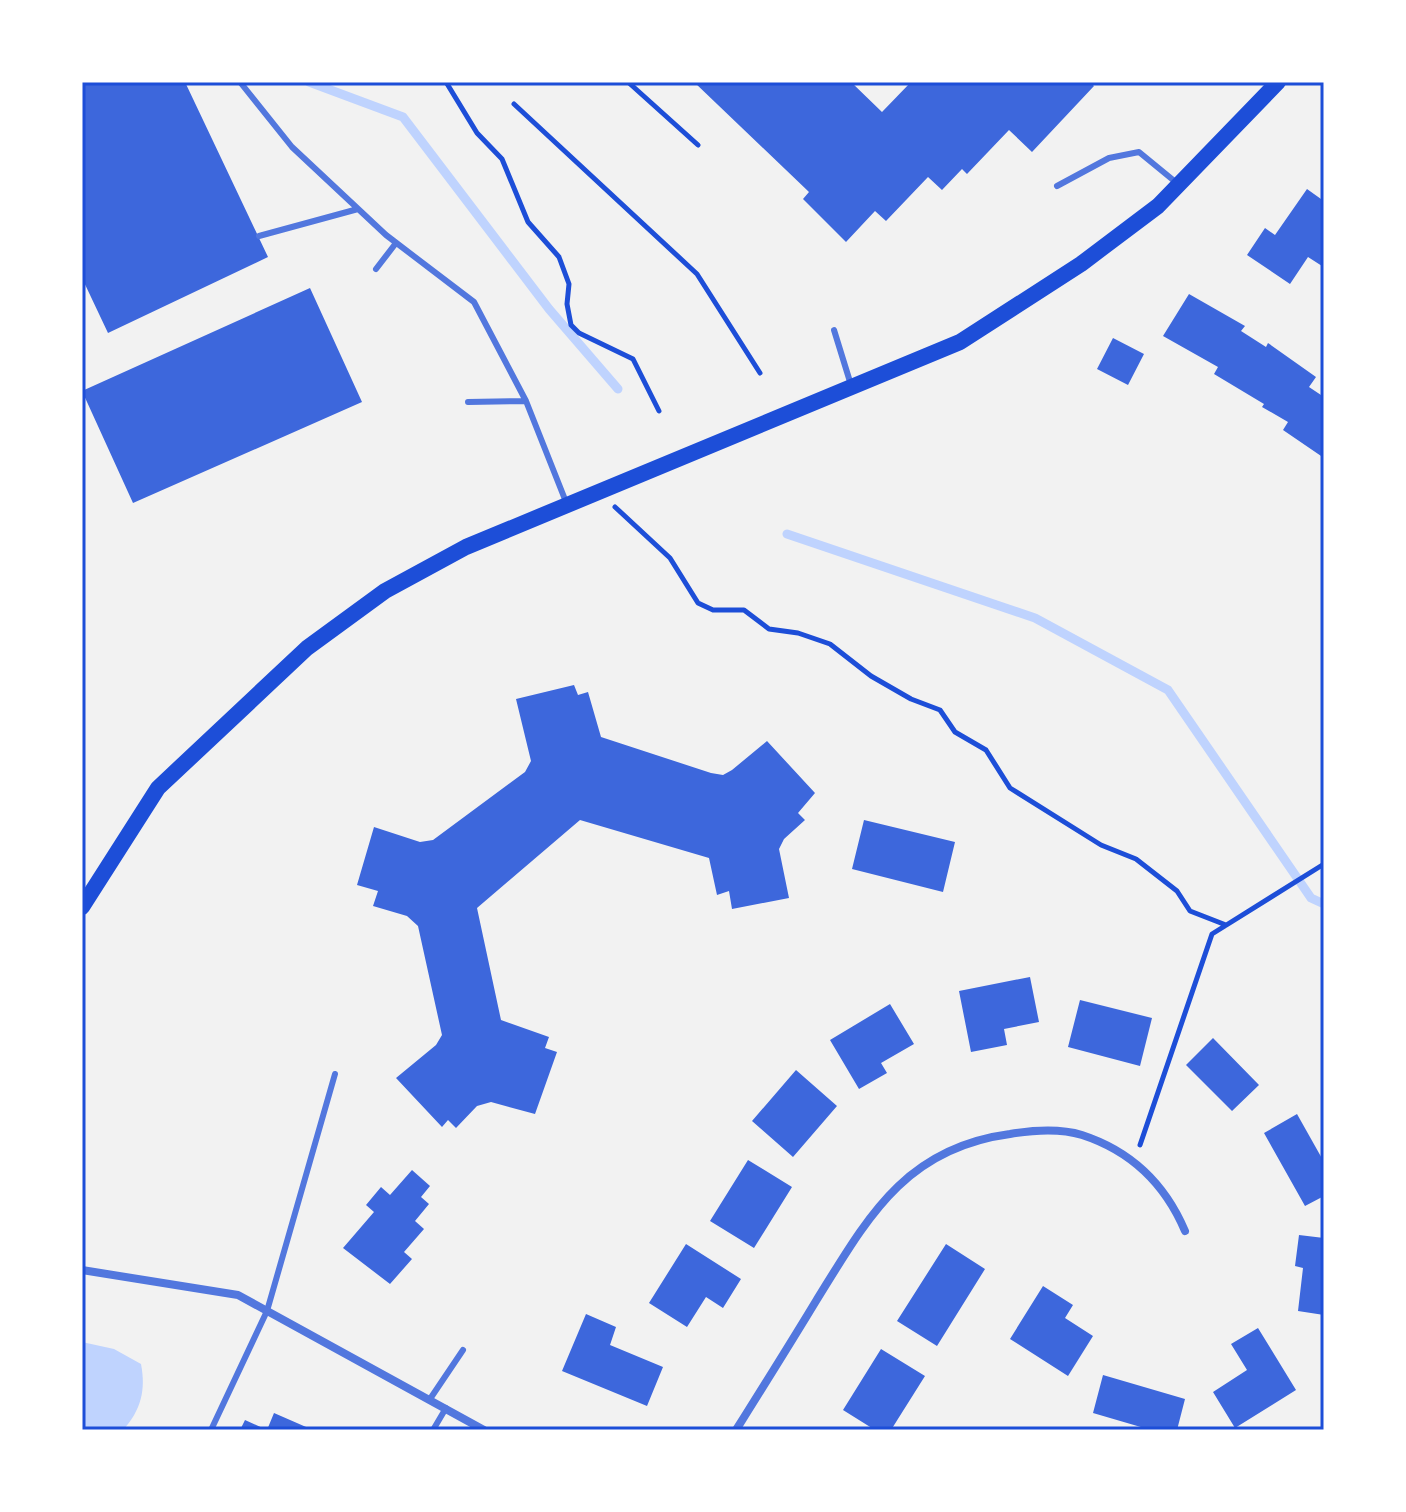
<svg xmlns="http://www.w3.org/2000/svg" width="1406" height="1512" font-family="'Fira Sans Condensed',sans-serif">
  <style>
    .water { fill: #bfd3fe }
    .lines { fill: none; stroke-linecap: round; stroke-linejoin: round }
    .stream { stroke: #bfd3fe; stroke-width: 9 }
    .building { fill: #3d67dc }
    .path { stroke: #1d4ed8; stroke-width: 5 }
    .service { stroke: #5277de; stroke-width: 6 }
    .minor { stroke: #5277de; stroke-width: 8 }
    .secondary { stroke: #1d4ed8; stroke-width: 16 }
    .neatline { fill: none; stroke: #1d4ed8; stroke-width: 3 }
  </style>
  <rect width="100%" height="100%" fill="#f2f2f2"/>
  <path class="water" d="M82,1342L114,1349L141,1364C146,1390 141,1410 123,1430H82Z"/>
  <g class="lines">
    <path class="stream" d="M309,82L403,117L549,309L618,389
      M787,534L1035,618L1168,690L1311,898L1324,904"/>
  </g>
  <path class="building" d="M82,82H185L268,257L108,333L82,278Z
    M694,82H851L882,112L911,82H1090L1094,86L1032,152L1009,130L967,174L962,169L942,190L928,177L886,221L875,211L846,242L803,199L809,192Z
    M1307,189L1321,199L1324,195V263L1322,266L1308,257L1290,284L1247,255L1265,228L1275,235Z
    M310,288L362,402L133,503L82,391Z
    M1189,294L1245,326L1241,331L1266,347L1268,343L1316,377L1309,387L1324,397V458L1283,430L1288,422L1262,407L1264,404L1214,374L1218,367L1163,336Z
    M1113,338L1144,354L1128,385L1097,369Z
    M574,685L578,695L588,692L601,737L711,773L723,775L732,770L767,741L815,793L798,813L805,820L784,839L779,849L789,898L732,909L729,891L717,895L709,858L580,820L477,908L501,1020L549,1037L545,1048L557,1052L535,1114L491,1102L477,1106L456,1128L448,1120L442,1127L396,1078L436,1045L442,1035L418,926L407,916L373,906L378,891L357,885L374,827L420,842L433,840L525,772L531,761L516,699Z
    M864,820L955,842L943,892L852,869Z
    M1030,977L1039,1022L1004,1029L1007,1045L971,1052L959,991Z
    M1080,1000L1152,1018L1140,1066L1068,1047Z
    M890,1004L914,1044L881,1063L887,1073L859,1089L830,1040Z
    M1213,1038L1259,1085L1232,1111L1186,1065Z
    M796,1070L837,1106L793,1157L752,1121Z
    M1297,1114L1324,1162V1196L1305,1206L1264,1133Z
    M748,1160L792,1187L754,1248L710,1221Z
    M412,1170L430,1186L421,1197L429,1204L415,1221L424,1229L404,1252L412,1259L390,1284L343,1248L374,1212L366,1205L381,1187L390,1195Z
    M1299,1235L1324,1238V1315L1298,1311L1303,1268L1295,1266Z
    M686,1244L741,1279L723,1308L706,1297L687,1327L649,1303Z
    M946,1244L985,1269L937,1346L897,1321Z
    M1043,1286L1073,1305L1065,1318L1093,1336L1068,1376L1010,1339Z
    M586,1314L616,1327L610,1345L663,1367L647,1406L562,1371Z
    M1258,1328L1296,1390L1235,1428L1213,1392L1247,1370L1231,1344Z
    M881,1349L925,1376L891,1430H875L843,1410Z
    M1103,1375L1185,1399L1177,1430H1151L1093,1413Z
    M274,1413L313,1430H240L245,1420L267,1430Z"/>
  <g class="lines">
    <path class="path" d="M446,82L477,133L502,159L528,222L559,257L569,284L567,304L571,325L579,333L633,359L659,411
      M628,82L698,145
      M514,104L697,274L760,373
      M615,507L670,558L698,603L713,610H744L769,629L798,633L830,644L871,676L911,699L940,710L955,732L986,750L1010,788L1101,845L1136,859L1177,891L1190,911L1226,925
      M1140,1145L1212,934L1324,864"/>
    <path class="service" d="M240,82L292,147L386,235L474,302L526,401L566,502
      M1057,186L1109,158L1139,152L1178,184
      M259,236L358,209
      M376,269L396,243
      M834,330L851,385
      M468,402L526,401
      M430,1399L463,1350
      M211,1430L267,1311L335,1074
      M433,1430L446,1408"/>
    <path class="minor" d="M82,1270L238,1295L484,1430
      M736,1430C763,1387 790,1344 816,1301C867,1219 904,1148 1010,1134C1034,1130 1059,1128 1082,1135C1131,1151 1165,1184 1185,1231"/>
    <path class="secondary" d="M82,907L158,788L307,648L385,591L466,547L960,342L1081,264L1158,206L1278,82"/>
  </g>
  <rect width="1406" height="1512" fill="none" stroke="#ffffff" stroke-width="168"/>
  <rect x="84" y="84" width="1238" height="1344" class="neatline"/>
</svg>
